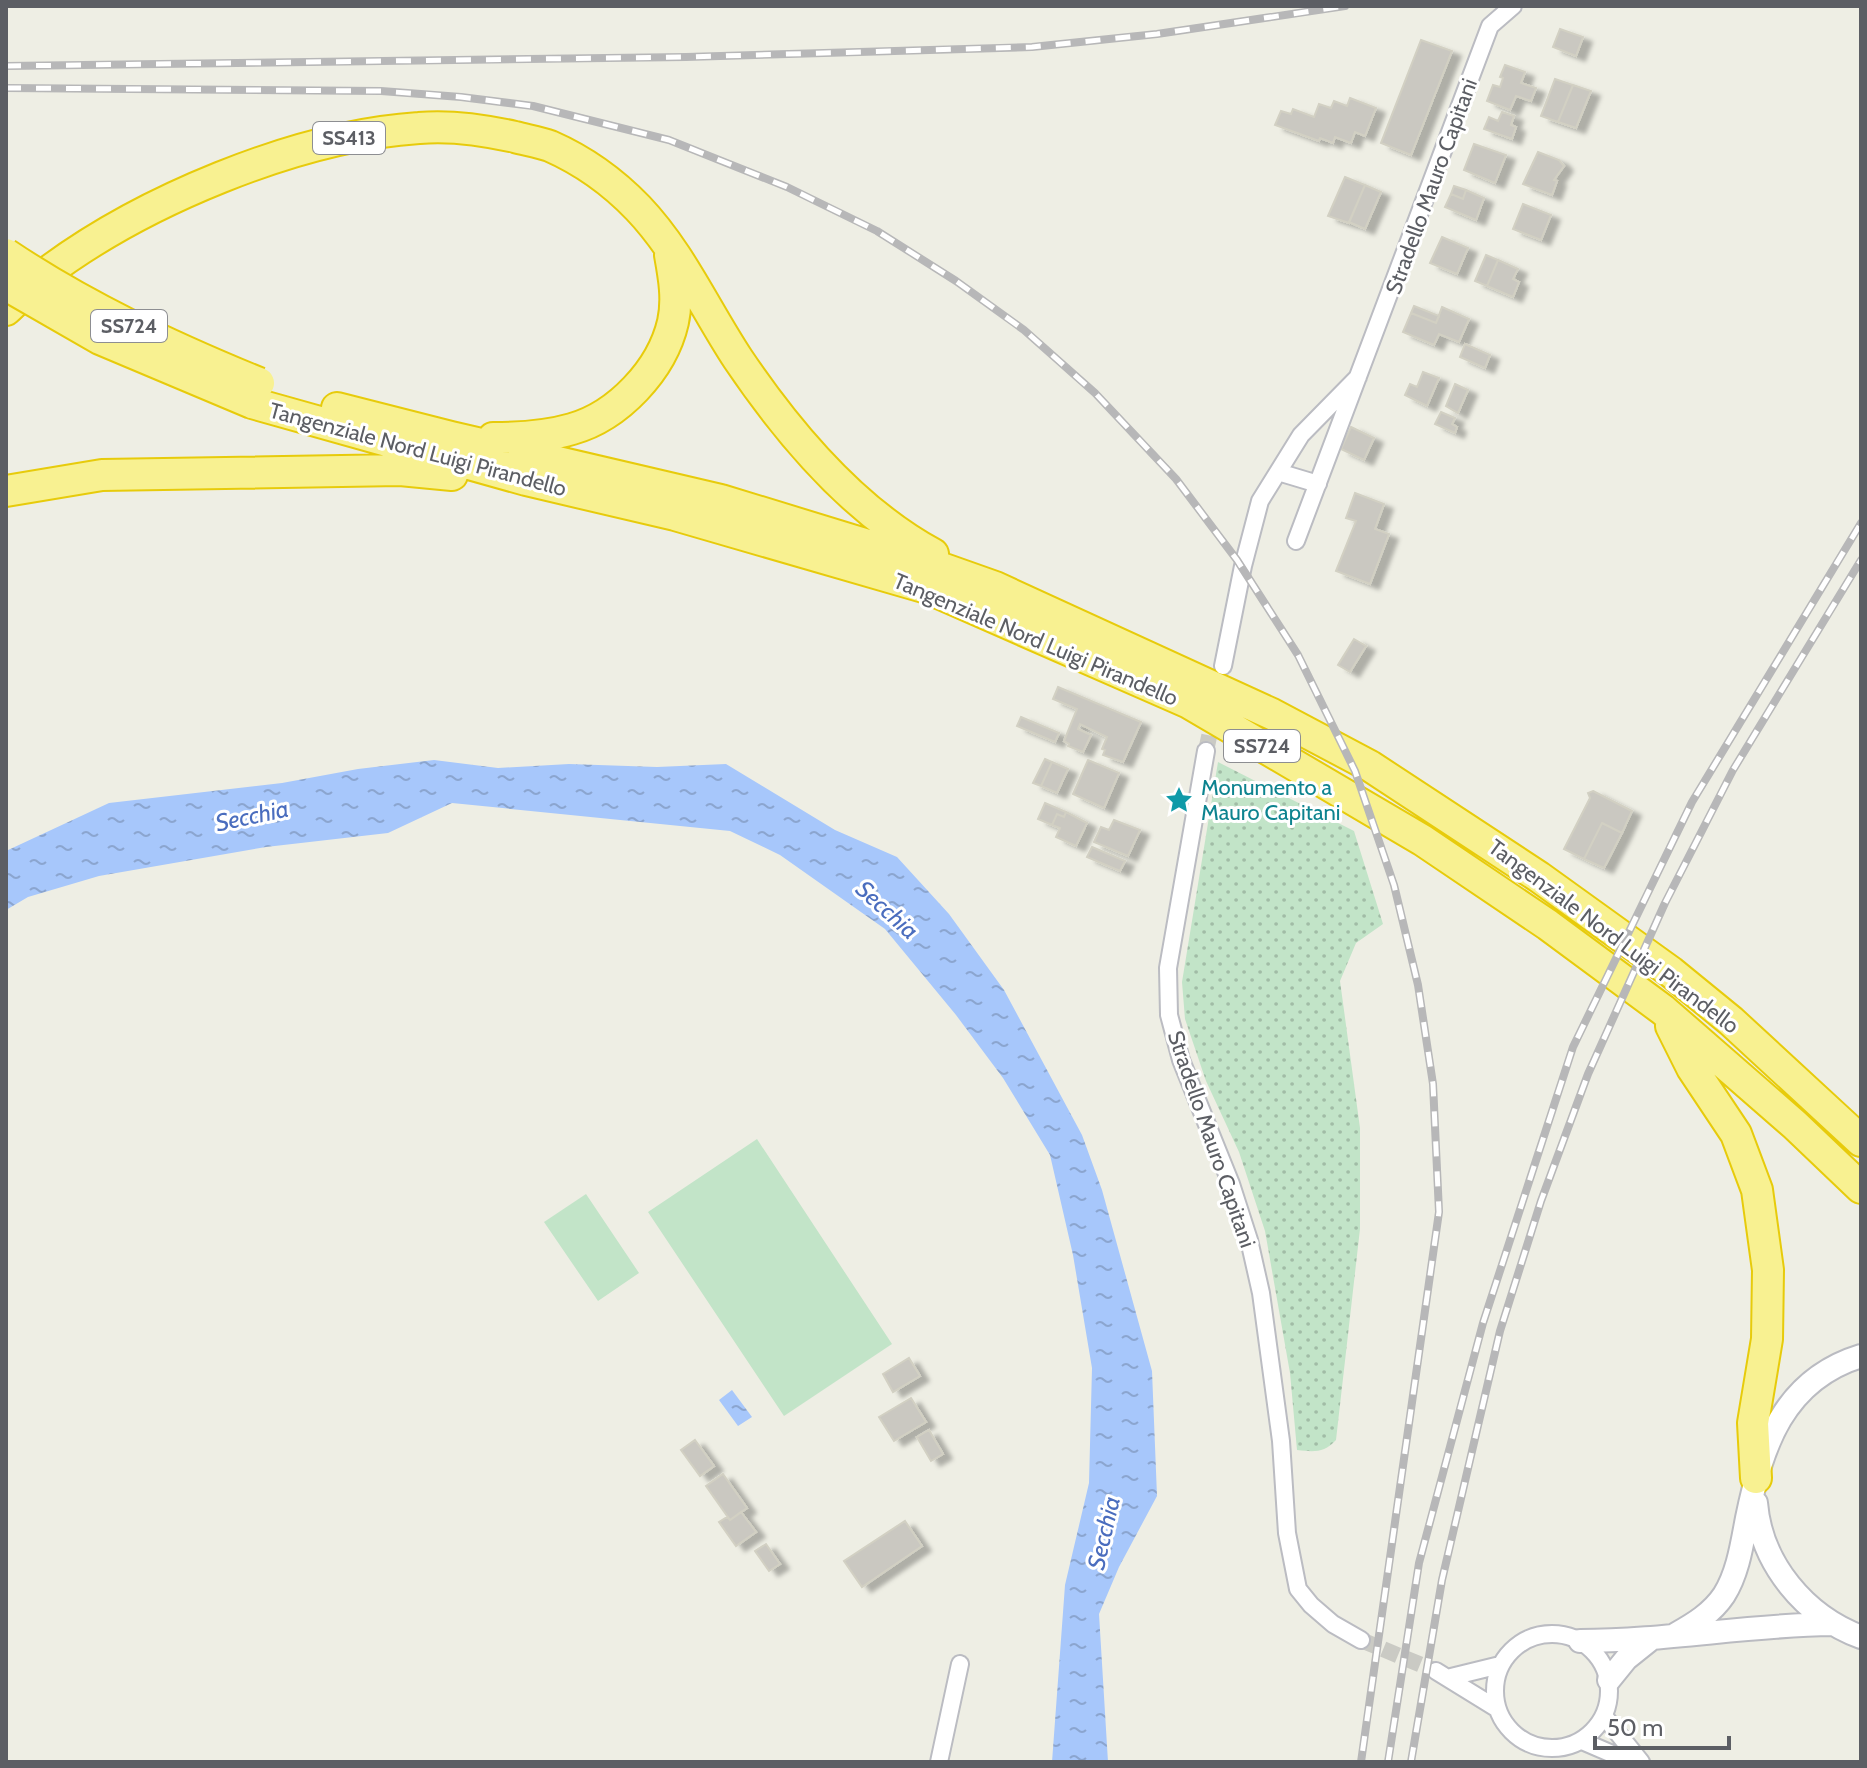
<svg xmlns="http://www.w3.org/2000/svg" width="1867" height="1768" font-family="Cabin,sans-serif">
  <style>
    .green { fill: url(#green-dots) }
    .pitch { fill: #c2e4c8 }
    .water { fill: url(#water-ripples) }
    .building { fill: #cac8c1; stroke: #d2d0c3; stroke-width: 2; filter: url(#shadow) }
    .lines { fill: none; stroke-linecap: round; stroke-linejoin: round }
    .street-tunnel { stroke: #cacac4; stroke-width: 16; stroke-dasharray: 16 8; stroke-linecap: butt }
    .street-casing { stroke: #bbbcc2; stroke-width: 20 }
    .secondary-casing { stroke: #babbc1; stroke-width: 26 }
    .highway-casing { stroke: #e7cb0b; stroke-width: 34 }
    .street { stroke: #fff; stroke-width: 16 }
    .secondary { stroke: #fff; stroke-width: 22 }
    .highway { stroke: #f8f191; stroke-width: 30 }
    .rail-casing { stroke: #b7b7b8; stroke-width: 8 }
    .rail { stroke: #fff; stroke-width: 5; stroke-dasharray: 15; stroke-linecap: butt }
    .highway-bridge-casing { stroke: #e7cb0b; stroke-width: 34; stroke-linecap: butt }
    .highway-bridge { stroke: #f8f191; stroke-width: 30 }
    .labels { text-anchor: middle; stroke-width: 6; stroke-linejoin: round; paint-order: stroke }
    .shield { fill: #fff; stroke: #8d8e92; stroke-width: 2 }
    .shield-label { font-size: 20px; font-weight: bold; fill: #5c5e64 }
    .street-label { font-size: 22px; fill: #5c5e64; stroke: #fff }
    .culture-label { font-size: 22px; fill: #0d838f; stroke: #fff; text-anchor: start }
    .water-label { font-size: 24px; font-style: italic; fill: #4a6dbe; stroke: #fff }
  </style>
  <defs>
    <pattern id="green-dots" width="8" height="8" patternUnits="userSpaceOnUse" patternTransform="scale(2)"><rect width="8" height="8" fill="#c2e4c8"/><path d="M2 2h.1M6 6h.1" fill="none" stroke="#a1bca6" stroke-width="1.8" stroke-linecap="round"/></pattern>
    <pattern id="water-ripples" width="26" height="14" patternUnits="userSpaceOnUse" patternTransform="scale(2)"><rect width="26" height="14" fill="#a7c7fb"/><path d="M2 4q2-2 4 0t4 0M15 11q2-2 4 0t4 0" fill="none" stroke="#8ba5cf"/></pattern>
    <filter id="shadow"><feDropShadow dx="9" dy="5" stdDeviation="2" flood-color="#0004"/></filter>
  </defs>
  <rect width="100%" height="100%" fill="#eeeee4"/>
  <path class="green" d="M1218,762L1354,831L1383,924L1356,943L1340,981L1360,1128V1229L1336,1440C1324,1453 1314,1452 1297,1450L1290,1373L1265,1231L1239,1152L1206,1081L1185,1019L1182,982Z"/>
  <path class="pitch" d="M757,1139L892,1344L784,1416L648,1212Z
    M586,1194L639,1273L598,1301L544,1222Z"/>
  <path class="water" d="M434,760L498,768L569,764L657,767L726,764L835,830L897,857L949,914L1004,990L1082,1135L1102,1190L1152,1371L1157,1496L1119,1567L1099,1614L1108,1762H1052L1065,1585L1089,1483L1092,1368L1073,1255L1050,1155L1003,1078L956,1015L885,929L780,855L730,831L452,803L388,833L266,847L99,876L28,897L6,910V851L109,803L282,783L358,769Z
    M732,1390L752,1417L738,1426L719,1400Z"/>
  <path class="building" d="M1560,29L1583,37L1576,56L1553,47Z
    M1421,40L1452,51L1411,155L1381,143Z
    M1505,65L1525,72L1521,83L1536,88L1531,101L1516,96L1510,110L1487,101L1493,85L1500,87L1503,78L1500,77Z
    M1555,79L1573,85L1558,122L1541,116Z
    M1573,85L1591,91L1576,128L1558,122Z
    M1350,98L1376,108L1365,136L1355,132L1351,143L1335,137L1333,143L1320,138L1319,141L1275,125L1281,111L1291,114L1293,109L1314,117L1319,104L1331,108L1334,101L1347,106Z
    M1502,112L1514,116L1511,125L1516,127L1512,139L1484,129L1489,117L1498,121Z
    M1474,144L1506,155L1495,183L1464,170Z
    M1538,152L1559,160L1564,166L1554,180L1557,181L1552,195L1523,184Z
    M1345,177L1365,185L1349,223L1328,216Z
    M1365,185L1381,192L1365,229L1349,222Z
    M1454,186L1466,190L1463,199L1451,194Z
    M1466,190L1484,198L1476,220L1445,207L1451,194L1463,199Z
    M1523,204L1551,215L1541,240L1513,229Z
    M1442,237L1468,248L1457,274L1430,263Z
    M1486,255L1498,260L1487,286L1475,281Z
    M1498,260L1518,269L1513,279L1519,282L1513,297L1487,286Z
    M1414,306L1439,316L1436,323L1411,313Z
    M1442,307L1469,319L1459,342L1439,334L1434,345L1403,332L1411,313L1436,323Z
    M1465,344L1490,355L1485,368L1460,357Z
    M1423,372L1439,378L1427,406L1405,395L1410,384L1417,387Z
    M1455,384L1468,390L1458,413L1446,406Z
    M1441,412L1455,418L1452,424L1457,427L1455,433L1435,424Z
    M1351,427L1374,438L1364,460L1341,449Z
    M1355,493L1384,504L1375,529L1389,534L1370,584L1336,571L1356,521L1346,518Z
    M1354,639L1366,646L1350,672L1338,665Z
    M1058,687L1141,722L1123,762L1103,755L1105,750L1102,749L1107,737L1080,724L1078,729L1091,735L1083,752L1068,746L1069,744L1064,741L1077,709L1053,699Z
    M1021,717L1059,733L1055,742L1017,726Z
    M1045,759L1052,762L1041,786L1033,783Z
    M1088,760L1119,773L1104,808L1073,794Z
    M1052,762L1068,769L1057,793L1041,786Z
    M1593,791L1632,811L1622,833L1602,823L1584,859L1564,849L1590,798L1588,793Z
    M1045,803L1066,812L1064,817L1057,814L1052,825L1038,819Z
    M1066,812L1087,823L1076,846L1056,837L1060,828L1052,825L1057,814L1064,817Z
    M1114,820L1140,830L1128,856L1094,842L1101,827L1109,830Z
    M1602,823L1622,833L1604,868L1584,859Z
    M1092,847L1125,861L1120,871L1087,857Z
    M909,1358L920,1376L893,1392L883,1374Z
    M911,1398L926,1422L894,1441L879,1417Z
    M929,1430L943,1454L931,1461L917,1437Z
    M695,1440L714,1466L700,1476L681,1450Z
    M723,1474L747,1508L730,1520L706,1486Z
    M741,1512L756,1532L736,1546L719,1522L727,1517L730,1520Z
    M905,1521L922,1546L862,1587L844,1561Z
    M766,1544L780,1564L769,1571L755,1551Z"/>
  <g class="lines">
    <path class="street-tunnel" d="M1206,751L1214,713
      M1361,1640L1436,1671"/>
    <g class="street-casing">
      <path id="street" d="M1278,472L1318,484
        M1296,541L1490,26L1513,6
        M1223,666L1243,566L1260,501L1301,435L1358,377
        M1206,751L1168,968L1169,1015L1181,1060L1231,1184L1249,1240L1261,1293L1281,1441L1287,1533L1298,1589L1311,1605L1333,1624L1361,1640
        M1495 1691a57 57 0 1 1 114 0a57 57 0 1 1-114 0Z
        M1436,1671L1496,1708
        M1451,1677L1500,1665
        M1604,1716L1641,1762
        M1582,1741L1631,1762
        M939,1762L960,1664"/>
    </g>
    <g class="secondary-casing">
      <path id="secondary" d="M1756,1503C1761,1564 1805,1616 1861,1637
        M1676,1634C1694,1624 1712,1613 1724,1595C1738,1573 1742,1544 1747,1518C1762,1446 1783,1380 1861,1356
        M1580,1641C1665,1641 1748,1625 1832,1624
        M1609,1680L1626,1659L1651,1639"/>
    </g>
    <g class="highway-casing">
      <path id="highway" d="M6,310C18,299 29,287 41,277C139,202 296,136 419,128C451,125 484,130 515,137C526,140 539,142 550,146C584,161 612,181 638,208C680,252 705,309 738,359C788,433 854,511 933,554
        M252,403L526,480L675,515L927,588L1189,703L1422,840L1548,925L1663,1010L1795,1125L1861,1188
        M337,408L451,437L721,500L930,564L995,587L1272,714L1370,766L1539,877L1671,972L1731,1021L1861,1141
        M493,438C518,438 548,436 572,429C618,416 662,370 673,322C678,300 674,277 670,255
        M6,491L102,475L400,470L452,475
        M1671,1026L1692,1068L1736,1134L1757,1190L1768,1270L1767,1339L1753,1423L1756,1478"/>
    </g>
    <use href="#street" class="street"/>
    <use href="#secondary" class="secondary"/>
    <use href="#highway" class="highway"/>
    <g class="rail-casing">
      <path id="rail" d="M6,66L686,57L1032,47L1157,34L1345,6
        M6,88L381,91L461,97L533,106L669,140L787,187L877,231L956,281L1024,330L1095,393L1176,479L1237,560L1298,655L1355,771L1394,885L1418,985L1433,1084L1439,1212L1361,1762
        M1388,1762L1419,1563L1483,1323L1573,1047L1692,802L1861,523
        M1411,1762L1442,1580L1500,1331L1541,1201L1588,1074L1665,903L1733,770L1861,560"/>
    </g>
    <use href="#rail" class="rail"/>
    <g class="highway-bridge-casing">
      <path id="highway-bridge" d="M6,254C85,307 171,347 259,383
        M6,285L100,339L252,403"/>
    </g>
    <use href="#highway-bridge" class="highway-bridge"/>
  </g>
  <defs>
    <g id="sight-bare" transform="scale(2.16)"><path d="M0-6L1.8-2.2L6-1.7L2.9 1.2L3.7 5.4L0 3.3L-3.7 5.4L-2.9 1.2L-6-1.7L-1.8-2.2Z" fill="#0f9aa8" stroke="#fff" stroke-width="2.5" paint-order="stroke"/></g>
  </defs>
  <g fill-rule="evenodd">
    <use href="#sight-bare" x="1179" y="800"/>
  </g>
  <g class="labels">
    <g class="shield">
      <rect x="313" y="122" width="72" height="32" rx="6"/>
      <rect x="91" y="310" width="76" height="32" rx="6"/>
      <rect x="1224" y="730" width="76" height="32" rx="6"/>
    </g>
    <g class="shield-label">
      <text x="349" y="145">SS413</text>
      <text x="129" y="333">SS724</text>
      <text x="1262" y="753">SS724</text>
    </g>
    <g class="street-label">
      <text transform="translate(1431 186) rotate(-70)" y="8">Stradello Mauro Capitani</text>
      <text transform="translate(418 449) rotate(15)" y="8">Tangenziale Nord Luigi Pirandello</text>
      <text transform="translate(1036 639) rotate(23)" y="8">Tangenziale Nord Luigi Pirandello</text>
      <text transform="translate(1614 936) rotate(37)" y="8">Tangenziale Nord Luigi Pirandello</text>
      <text transform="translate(1212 1139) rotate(71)" y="8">Stradello Mauro Capitani</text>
    </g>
    <g class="culture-label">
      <text x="1201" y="795">Monumento a<tspan x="1201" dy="25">Mauro Capitani</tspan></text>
    </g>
    <g class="water-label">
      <text transform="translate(252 816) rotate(-12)" y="8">Secchia</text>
      <text transform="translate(887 910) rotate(42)" y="8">Secchia</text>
      <text transform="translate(1104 1533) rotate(-77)" y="8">Secchia</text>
    </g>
  </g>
  <rect width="1867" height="1768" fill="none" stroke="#5c5e64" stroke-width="16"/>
  <path d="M1595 1736v12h134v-12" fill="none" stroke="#5c5e64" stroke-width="4"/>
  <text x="1607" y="1736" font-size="24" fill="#5c5e64" stroke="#ffffff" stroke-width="6" paint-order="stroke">50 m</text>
</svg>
